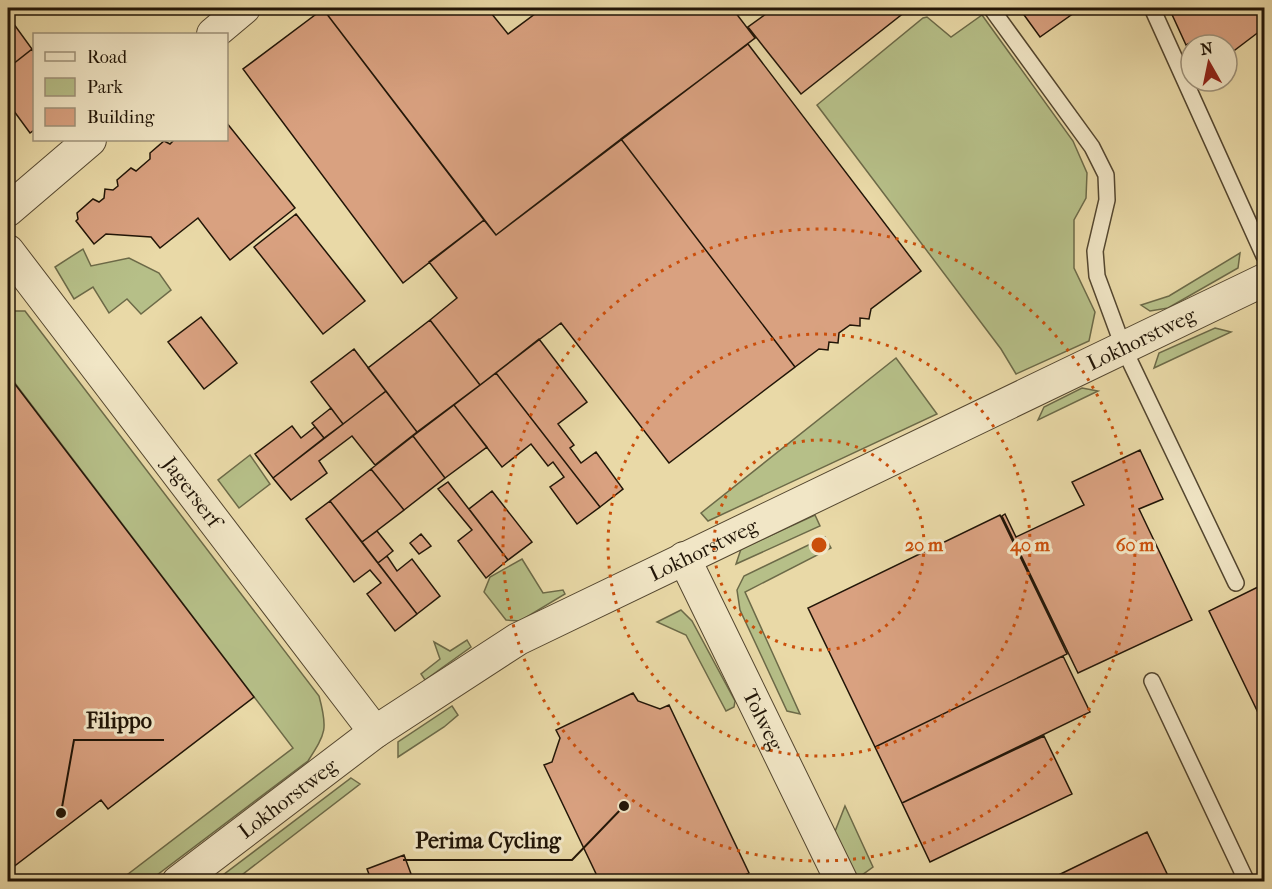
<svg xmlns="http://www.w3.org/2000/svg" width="1272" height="889" font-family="'IM FELL French Canon',serif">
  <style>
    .green { fill: #b6bf88; stroke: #6c6a48; stroke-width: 1.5 }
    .building { fill: #d9a180; stroke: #211507; stroke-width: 1.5 }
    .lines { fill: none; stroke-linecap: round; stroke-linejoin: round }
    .service-casing { stroke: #53462f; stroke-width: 18 }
    .minor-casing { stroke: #53462f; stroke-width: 34 }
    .service { stroke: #f1e6c6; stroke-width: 15 }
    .minor { stroke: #f1e6c6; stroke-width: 32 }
    .ring { fill: none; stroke: #ca4f0b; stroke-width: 3; stroke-dasharray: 3 6 }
    .labels { text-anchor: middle; stroke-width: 6; stroke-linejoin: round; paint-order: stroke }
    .street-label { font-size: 21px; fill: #211507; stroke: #f1e6c6 }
    .centre { fill: #ca4f0b; stroke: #f1e6c6; stroke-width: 3 }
    .ring-label { font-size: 18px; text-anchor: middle; font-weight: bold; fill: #ca4f0b; stroke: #f1e6c6; stroke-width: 6; stroke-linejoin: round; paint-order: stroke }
    .leader { fill: none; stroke: #211507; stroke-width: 2 }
    .callout-dot { fill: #211507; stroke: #f1e6c6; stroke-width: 2 }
    .callout-label { font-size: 22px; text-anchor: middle; font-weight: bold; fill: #211507; stroke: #f1e6c6; stroke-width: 6; stroke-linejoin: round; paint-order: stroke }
  </style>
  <rect width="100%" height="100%" fill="#e9d9a7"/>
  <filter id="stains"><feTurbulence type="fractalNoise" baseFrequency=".00333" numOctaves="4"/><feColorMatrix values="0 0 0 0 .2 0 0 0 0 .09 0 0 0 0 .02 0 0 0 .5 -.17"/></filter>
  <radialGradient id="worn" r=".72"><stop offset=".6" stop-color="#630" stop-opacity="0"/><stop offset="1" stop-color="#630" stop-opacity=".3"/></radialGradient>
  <path class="green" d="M982,15L1073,141L1087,173L1086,198L1074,220V268L1095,312L1089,341L1016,374L1001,349L817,105L923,18L927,17L951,37Z
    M83,249L91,266L129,258L159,273L171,290L141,314L127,299L109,313L93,287L74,299L55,267Z
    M1240,253L1238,268L1168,308L1150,311L1141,305L1169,296Z
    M8,311H25L319,696C328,729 326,733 308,761L149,881H119L293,748L8,374Z
    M1215,328L1231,332L1154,368L1159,353Z
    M896,358L937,414L708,521L701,513Z
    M1082,388L1098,391L1038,420L1044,407Z
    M250,455L270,484L239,508L218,480Z
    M815,515L820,526L736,564L741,549Z
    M825,537L831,548L745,592L800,714L787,711L740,610L737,590L744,576Z
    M522,559L543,593L563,590L565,594L520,621L506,620L484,592L490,577Z
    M681,610L692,621L735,701L734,707L726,711L686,635L657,622Z
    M467,640L471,647L425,680L421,674L440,659L434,642L450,651Z
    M452,706L458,715L444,727L398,757V742Z
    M351,778L360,784L234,881H215Z
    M845,806L873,867L855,880L834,834Z"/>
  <path class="building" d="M325,8H487L508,34L543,8H732L755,38L496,235L323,9Z
    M774,8H910L801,94L748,27Z
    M1019,8H1081L1040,37Z
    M1169,8H1264V28L1227,56V45H1201L1198,39L1186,45Z
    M323,9L484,220L403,283L243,69Z
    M8,16L32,49L8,68Z
    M748,44L921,271L871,309L869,319L860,318V326L850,325L839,333L838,343L829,342L828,350L819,349L795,367L621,139Z
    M32,49L34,52V130L30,133L8,103V68Z
    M226,122L295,208L230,260L198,218L160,248L151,237L106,234L94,244L76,221L78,219L77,213L93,199L99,202L104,198L105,189L113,190L118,186L117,180L131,168L136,171L150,159V153L164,141L170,144L174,140H226Z
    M621,139L795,367L669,463L561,323L480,385L430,320L457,298L429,262L484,220L496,235Z
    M296,214L365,301L323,334L254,247Z
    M201,317L237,363L204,389L168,342Z
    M430,320L480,385L417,432L368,368Z
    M539,339L587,402L558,424L574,445L570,448L581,463L596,452L623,489L600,507L496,373Z
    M354,349L386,391L343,424L311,382Z
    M496,373L600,507L577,524L550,487L564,477L553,462L548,466L531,444L502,467L454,405Z
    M8,375L254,697L108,809L101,800L8,871Z
    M386,391L417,432L375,465L352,436L319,461L327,473L291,500L273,478Z
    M454,405L487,447L445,478L413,436Z
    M331,408L343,424L324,438L312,423Z
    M292,426L301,438L315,427L324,438L273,478L255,454Z
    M413,436L445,478L404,510L371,469Z
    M1140,450L1163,499L1139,509L1192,620L1078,673L1002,516L1005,514L1016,537L1084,505L1072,482Z
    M371,469L404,510L362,542L330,501Z
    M448,482L508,560L486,578L458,541L472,530L438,489Z
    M492,491L532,542L508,560L469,509Z
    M330,501L417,614L395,631L367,594L381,583L370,570L354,582L306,519Z
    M1000,515L1067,654L875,747L808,608Z
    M377,531L393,551L378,563L362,542Z
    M421,534L431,546L419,554L410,543Z
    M387,556L397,571L412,559L440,596L417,614L378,563Z
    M1264,584V725L1209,611Z
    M1063,656L1090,712L902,803L875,747Z
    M633,693L638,701L660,709L669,705L749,873L731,882H600L544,765L552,762L560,738L556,730Z
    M1044,736L1072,794L930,862L902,803Z
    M1147,832L1171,882H1044Z
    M404,855L414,882H372L367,869Z"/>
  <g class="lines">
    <g class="service-casing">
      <path id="service" d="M991,8L1092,147L1106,175L1107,200L1095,251L1097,276L1124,349L1236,583
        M1152,8L1264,256
        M1152,681L1247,882"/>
    </g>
    <g class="minor-casing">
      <g id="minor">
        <path d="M213,34L244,8"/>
        <path d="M8,210L90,140"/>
        <path id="s1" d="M8,251L375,732"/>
        <path id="s2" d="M684,558L842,882"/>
        <path id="s3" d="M178,882L375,732L518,639L1264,280"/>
      </g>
    </g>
    <use href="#service" class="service"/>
    <use href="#minor" class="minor"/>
  </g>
  <g class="ring">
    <circle cx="819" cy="545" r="105"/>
    <circle cx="819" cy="545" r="211"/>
    <circle cx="819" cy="545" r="316"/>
  </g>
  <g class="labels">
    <g class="street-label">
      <text dy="7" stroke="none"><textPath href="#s3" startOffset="1110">Lokhorstweg</textPath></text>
      <text dy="7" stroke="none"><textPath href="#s1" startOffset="303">Jagerserf</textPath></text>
      <text dy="7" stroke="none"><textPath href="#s3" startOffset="624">Lokhorstweg</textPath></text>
      <text dy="7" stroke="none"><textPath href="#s2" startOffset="180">Tolweg</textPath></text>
      <text dy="7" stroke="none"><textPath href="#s3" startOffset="138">Lokhorstweg</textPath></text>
    </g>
  </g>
  <circle cx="819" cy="545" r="9" class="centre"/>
  <g class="ring-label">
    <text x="924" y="551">20 m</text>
    <text x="1030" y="551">40 m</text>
    <text x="1135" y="551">60 m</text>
  </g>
  <path class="leader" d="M61 813L74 740H164M624 806L572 860H403"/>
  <g class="callout-dot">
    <circle cx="61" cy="813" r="6"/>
    <circle cx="624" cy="806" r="6"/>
  </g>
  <g class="callout-label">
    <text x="119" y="728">Filippo</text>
    <text x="488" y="848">Perima Cycling</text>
  </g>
  <rect width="1272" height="889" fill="none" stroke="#e9d9a7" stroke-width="30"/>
  <rect x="9" y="9" width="1254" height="871" fill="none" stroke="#211507" stroke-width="3"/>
  <rect x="15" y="15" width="1242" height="859" fill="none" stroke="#211507" stroke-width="1.5"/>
  <rect x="33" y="33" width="195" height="108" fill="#f1e6c6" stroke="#9e927a" stroke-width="1.5"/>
  <rect x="45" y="52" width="30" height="9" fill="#f1e6c6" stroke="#9e927a" stroke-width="1.5"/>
  <text x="87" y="63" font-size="18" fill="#211507">Road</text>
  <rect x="45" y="78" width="30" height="18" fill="#b6bf88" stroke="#9e927a" stroke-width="1.5"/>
  <text x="87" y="93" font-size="18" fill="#211507">Park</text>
  <rect x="45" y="108" width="30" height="18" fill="#d9a180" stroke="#9e927a" stroke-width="1.5"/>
  <text x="87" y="123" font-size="18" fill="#211507">Building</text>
  <g transform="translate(1209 63) rotate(351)"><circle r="28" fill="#f1e6c6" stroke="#9e927a" stroke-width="1.5"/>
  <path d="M0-4.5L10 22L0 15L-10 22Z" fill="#8f2418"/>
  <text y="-9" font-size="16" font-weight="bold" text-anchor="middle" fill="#211507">N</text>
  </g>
  <rect width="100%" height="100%" filter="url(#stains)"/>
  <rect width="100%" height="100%" fill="url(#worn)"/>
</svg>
